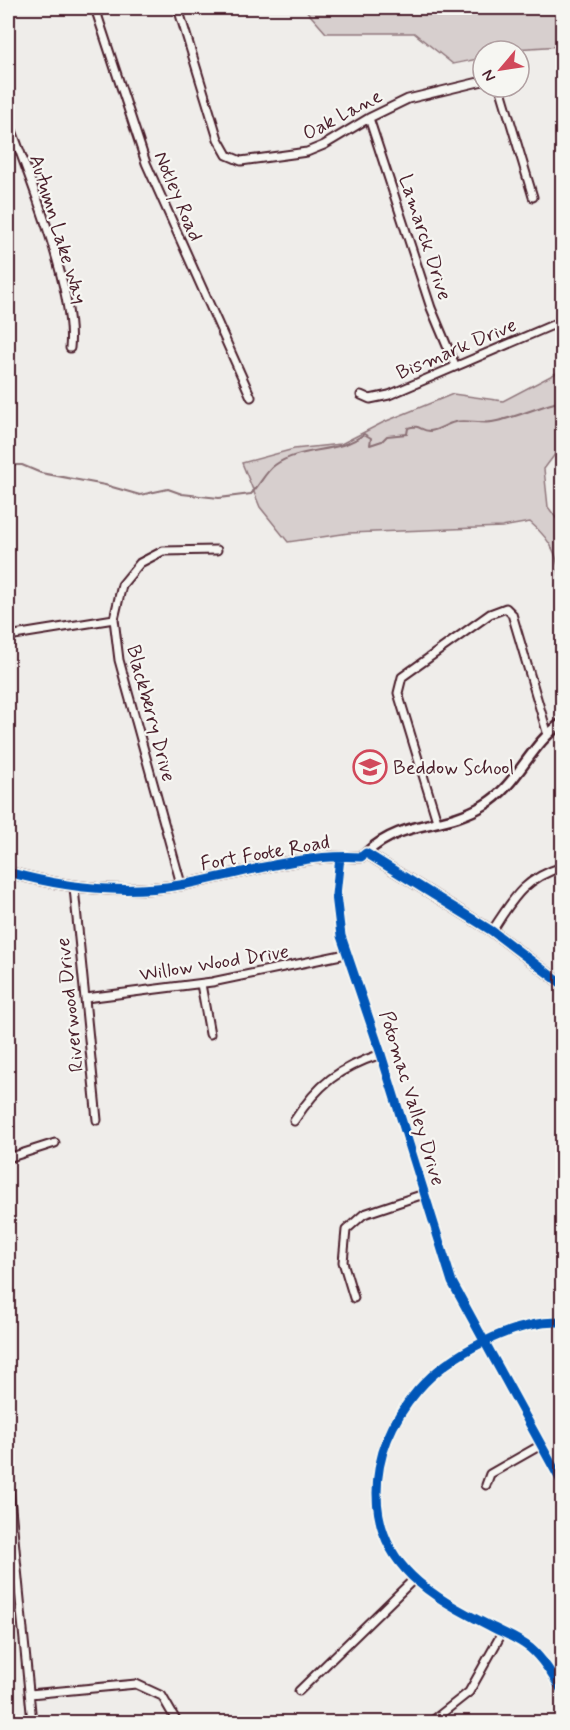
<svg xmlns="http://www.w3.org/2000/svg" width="570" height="1730" font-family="Mynerve,sans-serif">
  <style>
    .green { fill: #d7cfce; stroke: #90777c; stroke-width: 1.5 }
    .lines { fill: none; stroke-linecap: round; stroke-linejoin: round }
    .stream { stroke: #8a6f74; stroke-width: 2 }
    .minor-casing { stroke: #4a1f2b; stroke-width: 11 }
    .tertiary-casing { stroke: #4a1f2b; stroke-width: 13 }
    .minor { stroke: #f6f6f2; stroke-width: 7 }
    .tertiary { stroke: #f6f6f2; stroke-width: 8 }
    .cycleway-casing { stroke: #f6f6f2; stroke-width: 13 }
    .cycleway { stroke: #0057b8; stroke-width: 9 }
    .labels { text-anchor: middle; stroke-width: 4.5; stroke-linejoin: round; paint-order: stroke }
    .street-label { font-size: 20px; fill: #4a1f2b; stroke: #f6f6f2 }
    .poi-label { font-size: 20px; fill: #4a1f2b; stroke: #f6f6f2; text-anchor: start }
  </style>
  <rect width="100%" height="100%" fill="#efedea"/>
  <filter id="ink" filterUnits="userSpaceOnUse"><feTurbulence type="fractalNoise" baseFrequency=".0167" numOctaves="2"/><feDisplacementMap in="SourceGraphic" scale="12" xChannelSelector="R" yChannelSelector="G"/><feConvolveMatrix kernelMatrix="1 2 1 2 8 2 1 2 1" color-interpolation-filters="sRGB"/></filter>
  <g filter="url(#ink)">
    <path class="green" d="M304,8H562V46L483,51V58L453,64L414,33H326Z
      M562,370V445L544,469L548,507L562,526V596C558,560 558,546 530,522L502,527L349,533L288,542L260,507L242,463L294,449L341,444L384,422L453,394L503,401Z"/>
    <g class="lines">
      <path class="stream" d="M8,465H22L41,473L105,485L140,495L168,489L182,494L219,498L251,494C259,486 266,471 275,465C301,446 340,454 364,434L371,438L370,445L382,441L387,436L407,434L408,428C420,424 420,431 430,431C439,430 446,424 455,422C465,419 481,424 492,422C516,418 539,406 562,401"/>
      <g class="minor-casing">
        <path id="minor" d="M95,8L146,163L251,397
          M178,8L218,139L227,155L241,161L307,152L324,145L369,118L408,99L483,81
          M500,87L533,197
          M369,118L431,308L455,365
          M8,120C29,176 76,292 70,348
          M361,395L370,399L389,395L562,321
          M8,636L114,619
          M437,821L398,693L402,677L490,614L506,608L512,614L547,732
          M340,857L336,895L341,936L381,1054L452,1282L562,1483
          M181,884L119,660L114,619L122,585L140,563L163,551L217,550
          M74,888L97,1120
          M492,931C513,899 523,879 562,867
          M201,984L210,1034
          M86,998L212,982L346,954
          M294,1121C318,1084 339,1068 381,1054
          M8,1158L55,1143
          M354,1298L343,1262L346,1230L364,1214L424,1194
          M562,1322C515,1320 449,1354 418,1390C393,1419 377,1453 377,1493C377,1566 432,1597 490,1626C503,1633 518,1638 530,1648C543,1659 553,1676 562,1691
          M8,1477L32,1722
          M486,1485L490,1474L541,1445
          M299,1691L413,1580
          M30,1694L136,1684L162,1696L177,1722
          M431,1722L469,1692L502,1633"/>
      </g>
      <g class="tertiary-casing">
        <path id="tertiary" d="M366,853C404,818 443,830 484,805C518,785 530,744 562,723
          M8,872C65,888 121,895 180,885C238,875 301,853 361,857L366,853L492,931L562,984"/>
      </g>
      <use href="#minor" class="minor"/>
      <use href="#tertiary" class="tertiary"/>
      <g class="cycleway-casing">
        <path id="cycleway" d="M340,857L336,895L341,936L381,1054L452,1282L562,1483
          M8,872C65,888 121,895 180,885C238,875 301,853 361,857L366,853L492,931L562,984
          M562,1322C515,1320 449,1354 418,1390C393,1419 377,1453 377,1493C377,1566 432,1597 490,1626C503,1633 518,1638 530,1648C543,1659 553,1676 562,1691"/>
      </g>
      <use href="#cycleway" class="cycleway"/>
    </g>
  </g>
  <defs>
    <g id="school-ring" transform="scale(1.725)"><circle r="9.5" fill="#f6f6f2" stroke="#d1495b" stroke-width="1.5"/><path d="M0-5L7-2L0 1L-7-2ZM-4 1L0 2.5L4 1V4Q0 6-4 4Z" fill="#d1495b"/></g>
  </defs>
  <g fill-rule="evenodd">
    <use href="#school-ring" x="370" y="767"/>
  </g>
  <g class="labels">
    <g class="street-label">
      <text transform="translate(342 114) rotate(-28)" y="7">Oak Lane</text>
      <text transform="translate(179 196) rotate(67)" y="7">Notley Road</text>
      <text transform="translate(59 229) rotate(73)" y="7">Autumn Lake Way</text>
      <text transform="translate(426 237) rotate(72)" y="7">Lamarck Drive</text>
      <text transform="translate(456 348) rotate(-23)" y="7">Bismark Drive</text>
      <text transform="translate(152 713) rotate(75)" y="7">Blackberry Drive</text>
      <text transform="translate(265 852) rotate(-10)" y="7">Fort Foote Road</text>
      <text transform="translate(214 962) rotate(-9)" y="7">Willow Wood Drive</text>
      <text transform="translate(69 1005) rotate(-96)" y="7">Riverwood Drive</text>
      <text transform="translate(413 1098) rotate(73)" y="7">Potomac Valley Drive</text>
    </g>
    <g class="poi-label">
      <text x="393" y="774">Beddow School</text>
    </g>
  </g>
  <rect width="570" height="1730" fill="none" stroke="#f6f6f2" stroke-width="30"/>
  <rect x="15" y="15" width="540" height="1700" fill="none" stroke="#4a1f2b" stroke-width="2" filter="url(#ink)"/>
  <g transform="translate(501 69) rotate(241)"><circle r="28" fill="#f6f6f2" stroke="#b1a0a2" stroke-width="1.5"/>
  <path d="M0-4.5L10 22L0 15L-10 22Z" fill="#d1495b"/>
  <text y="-9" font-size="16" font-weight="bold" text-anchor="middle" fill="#4a1f2b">N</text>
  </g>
</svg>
